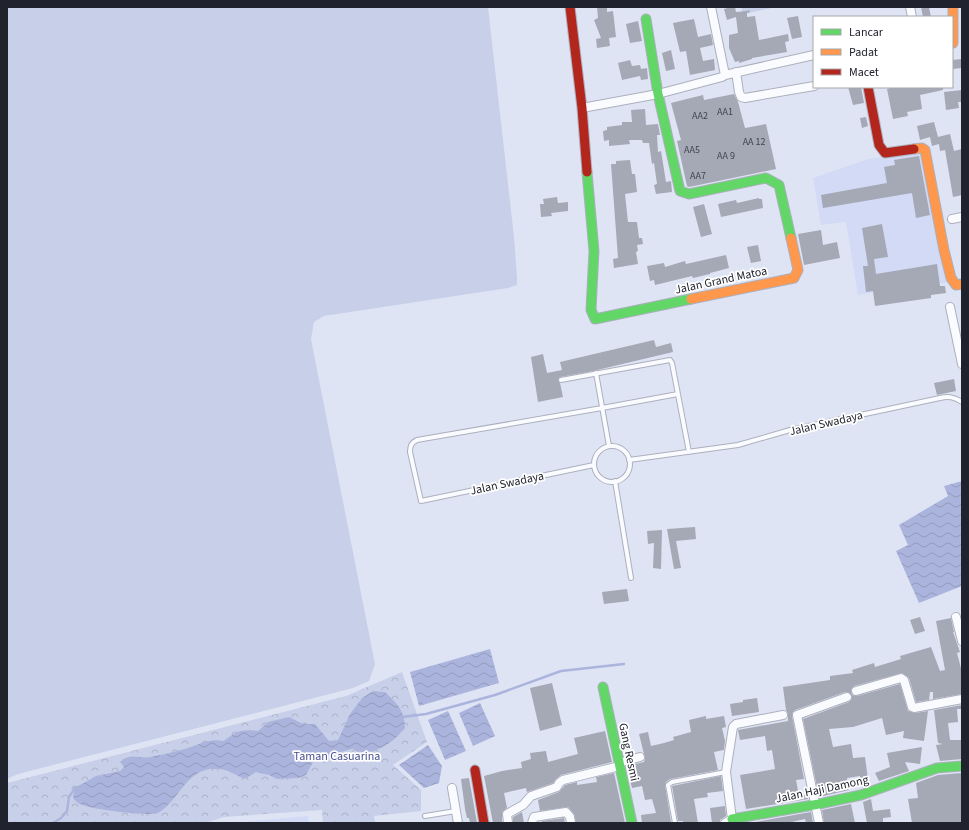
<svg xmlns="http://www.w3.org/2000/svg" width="969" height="830" font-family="'Source Sans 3',sans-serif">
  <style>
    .built { fill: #d2daf6 }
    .grass { fill: #c8d0e9 }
    .cemetery { fill: url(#cemetery-stones) }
    .park { fill: url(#park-crowns) }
    .water { fill: url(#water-waves) }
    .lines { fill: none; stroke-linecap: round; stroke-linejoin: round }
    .stream { stroke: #abb4dc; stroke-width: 2.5 }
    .building { fill: #a5a8b5 }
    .lane-casing { stroke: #acb0bd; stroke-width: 6 }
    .street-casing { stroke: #acb0bd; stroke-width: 10 }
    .fast-casing { stroke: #acb0bd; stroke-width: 11 }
    .slow-casing { stroke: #acb0bd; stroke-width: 11 }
    .jam-casing { stroke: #acb0bd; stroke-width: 11 }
    .lane { stroke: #fafbfe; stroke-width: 4 }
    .street { stroke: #fafbfe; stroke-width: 8 }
    .fast { stroke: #63d668; stroke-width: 9 }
    .slow { stroke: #ff974d; stroke-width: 9 }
    .jam { stroke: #b3261e; stroke-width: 9 }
    .labels { text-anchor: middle; stroke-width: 3.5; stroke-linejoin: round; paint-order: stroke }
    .number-label { font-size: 10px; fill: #41444f }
    .street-label { font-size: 12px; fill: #20222d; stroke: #fff }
    .park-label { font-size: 12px; fill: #475191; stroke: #fff }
  </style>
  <defs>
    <pattern id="cemetery-stones" width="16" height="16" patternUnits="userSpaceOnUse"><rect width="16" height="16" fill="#c8d0e9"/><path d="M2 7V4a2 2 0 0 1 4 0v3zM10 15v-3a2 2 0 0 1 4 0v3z" fill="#acb2c8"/></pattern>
    <pattern id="park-crowns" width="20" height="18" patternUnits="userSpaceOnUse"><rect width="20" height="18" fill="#c8d0e9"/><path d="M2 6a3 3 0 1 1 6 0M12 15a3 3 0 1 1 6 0" fill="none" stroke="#acb2c8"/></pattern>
    <pattern id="water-waves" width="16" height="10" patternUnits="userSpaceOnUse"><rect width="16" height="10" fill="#abb4dc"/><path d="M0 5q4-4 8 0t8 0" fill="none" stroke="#939abd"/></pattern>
  </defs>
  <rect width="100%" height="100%" fill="#dfe4f5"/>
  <path class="built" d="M920,152L947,283H937L858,295L846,222L821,225L813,178L868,159Z
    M308,816L309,823H233Z"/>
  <path class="grass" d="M7,7H488L514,237L517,277V285L508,288L324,316L314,322L311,339L375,664L369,681L353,688L18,774L7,779Z"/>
  <path class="cemetery" d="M741,7H777L743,14Z"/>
  <path class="park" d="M402,672L427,742L393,765L421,790V811L374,816L375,823H323L322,810L224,817L205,823H7V783L346,696Z"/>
  <path class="water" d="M962,481V586L919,603L896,551L908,545L899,525L948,496L944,486Z
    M490,649L499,683L419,706L410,672Z
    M373,691L385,692C398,705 404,709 405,728C395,740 380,753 362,752C359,752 356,750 353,749C348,749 342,753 335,753L324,763L319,759L314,760L306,775L299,778L277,779L269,775L256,772L245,779C237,776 227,769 219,769C186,766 181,800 158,813C151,817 88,809 80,804C77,803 75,800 73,798L75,788L96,776L120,771L124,767L120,762C131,752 139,759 150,757C162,755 173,752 184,749C200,745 207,738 224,741C236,731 242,729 258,731L268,722L289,717L303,724H315L329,741L338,740L350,714L362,698Z
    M480,703L495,736L473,746L459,713Z
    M448,711L466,751L445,760L428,720Z
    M428,745L442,766L439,783L424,788L399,765Z"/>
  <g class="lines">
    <path class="stream" d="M402,717L426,714L495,695L561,671L624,664
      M53,823L61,818L67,811L69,797L75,788H78"/>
  </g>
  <path class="building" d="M597,7H607V12L613,11L616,37L609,38L610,46L597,48L596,39L601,38L594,20L598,18Z
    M731,7H735L736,12L747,11V17L755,16L759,40L788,34L789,41L785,42L787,52L752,58V59L739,63V61L735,62L729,48V35L738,33L736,17L727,20L724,9Z
    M921,7H929L931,17H923Z
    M798,16L802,37L792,39L787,18Z
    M694,19L698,37L711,34L713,45L700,48L703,61L714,59L715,70L690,75L686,51L680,52L673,23Z
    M638,21L642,41L630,43L626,24Z
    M671,50L675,69L666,71L662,53Z
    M962,59V68L952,69V60Z
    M630,60L632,66L640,65L641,69L647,68L648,79L641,80L640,76L622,80L618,63Z
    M848,87H861L864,103L853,105Z
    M895,87H943V90L920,95L922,109L907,112L908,116L893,119L887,89Z
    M962,90V102H958L959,108L946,110L944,92Z
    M734,94L738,102L745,128L766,124L776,169L689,187L687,186L677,141L681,140L671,103L703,95L704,100Z
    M645,109L646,125L658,124L660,135H657L658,152L661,151L666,182L671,181L672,192L656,194L654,185L657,184L654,163L652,164L649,143H643L642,140H629L630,144L609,146V140L604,141L603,131L607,130V127L622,125V122H632L631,110Z
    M866,117L868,126L862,128L860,118Z
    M934,122L938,137L950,134L954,151L962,149V195L953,197L945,150L940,151L939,144L932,146L930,137L920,140L917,126Z
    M919,156L930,215L916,218L912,193L823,208L821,195L887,183L884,167L895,165L894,160Z
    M630,160L632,174H635L637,192L625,194L628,222H637L639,238H642L643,244L637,245L638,251L636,252L638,264L614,268L613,259L618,258L611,164H616V161Z
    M557,197L558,203L568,202V211L551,213L552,216L541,217L540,204H544L543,199Z
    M759,198V199H762L763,208L721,217L718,204L736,200L737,203Z
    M704,204L712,234L701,237L693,207Z
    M882,224L888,257L874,259L876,274L937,264L940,286H945L946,293L931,295V298L875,306L873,291L866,292L863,266H868L862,228Z
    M821,230L823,245L837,242L840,258L804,265L798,234Z
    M758,245L761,261L751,263L747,247Z
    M726,255L729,268L710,273V274L693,278L692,276L655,285L654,280L650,281L647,266L664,263L665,267L685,261L686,264Z
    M654,340L656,347L671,343L673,352L593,371L560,377L558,380L560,383L563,397L538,402L531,357L543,354L547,373L562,370L560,362Z
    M954,379L956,391L937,395L934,383Z
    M695,527L696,539L676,541L681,568L674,569L667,529Z
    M662,530L661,569L653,568L654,543L648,544L647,531Z
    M627,589L629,601L604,604L602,592Z
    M920,617L925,631L915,634L910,620Z
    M951,618L954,632H953L960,652L957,653L962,672V694L933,699V692H930L929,700L916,702L909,678L902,673L854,686L851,690L852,695L857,696L900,684L908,711L915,713L928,711L924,741L903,738L904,731L886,735L882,718L853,727L829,729L833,747L851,744L853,758L865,757L868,779L860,781V776L847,778L849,790L819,797L803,719L849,702L851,700L852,696L850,693L845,692L795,710L792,713V716L804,779L796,780L799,796L808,794V799L746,809L740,775L775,769L772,750L767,751L765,736L740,740L738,730L788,721V714L786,710L783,687L830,680V676L853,673L852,670L874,663L875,667L901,659L900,656L931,647L940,671L945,670L936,621Z
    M552,683L562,725L540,731L530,688Z
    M757,698L759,712L732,716L730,704L743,702V700Z
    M962,705V709H957L958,722L948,723L950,740H962V759L940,761L936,745L943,744L938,743L934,710Z
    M706,716V719L724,716L726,727L722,728L725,741L724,750L714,752L718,770L670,779L666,782L665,785L671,822L642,823L641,815L656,813L652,799L645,800L642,786L632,788L629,776L627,766L644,762L645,758L639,734L648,732L651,746L664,743L674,740L673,737L691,732L689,720Z
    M605,731L612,762L561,775L556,779L553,783L527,792L526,788L504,793L507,808L502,812V823H493L484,776L502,771L522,768L521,762L531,759L530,753L546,751L548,762L578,754L574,738Z
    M922,747L920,764L905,762L909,771L879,781L875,773L890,767L887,753Z
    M614,773L625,823H576L574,814L568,807L540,811L538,800L559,792L565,785L577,782V785L597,782L596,777Z
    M962,773V823H912L908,799L918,798L916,783L938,775Z
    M721,776L723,791L707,793L708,797L694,799L698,823H683V821H678L672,786Z
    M469,778L477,823H470L469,818H467L465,809L461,779Z
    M871,799L873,811L890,809L891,817L883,818V823H867L863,802Z
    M851,804L855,823H824L822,810Z
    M725,806L726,816L720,820V823H712L710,808Z
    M522,812L524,823H513V817Z
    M811,812L813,823H806L805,819L787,823H750Z
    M564,818L565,823H542V821Z"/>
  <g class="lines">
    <g class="lane-casing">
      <path id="lane" d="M596,373L609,446
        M561,380L670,360L672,363L689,452
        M594 464a18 18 0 1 1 36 0a18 18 0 1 1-36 0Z
        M629,460L738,445L790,430L940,398C949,396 954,397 962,402
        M594,465L421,501L410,452C410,446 411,443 417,440L602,408L678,394
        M615,481L631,578
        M425,816L456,811
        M675,823L668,785L672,782L726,772"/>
    </g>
    <g class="street-casing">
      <path id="street" d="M711,7L725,75
        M910,7L912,17
        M736,72L739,92L741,97L745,98L814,86
        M582,108L658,94L722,77L725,75L814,55
        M952,219L962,217
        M950,307L962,364
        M956,617L962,641
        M856,691L901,678L904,680L912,707L914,708L962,699
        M619,763L640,757
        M452,788L458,823
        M508,823L507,814L523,805L531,796L557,787L559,783L563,780L620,766
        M532,823L534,817L566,812L570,817L571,823
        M725,823L732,819L726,772L733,727L736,724L783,715
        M819,823L797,715L847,697"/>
    </g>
    <g class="fast-casing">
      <path id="fast" d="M646,19L658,94L680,191L689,194L766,178L779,185L791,238
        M587,172L594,251L591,310L595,319L691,299
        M603,687L632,823
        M732,819L819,804L861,795L937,768L962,766"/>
    </g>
    <g class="slow-casing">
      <path id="slow" d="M953,7V43
        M914,149L922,148L925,150L944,250L951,278L956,285L962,284
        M691,299L794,278L798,270L791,238"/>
    </g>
    <g class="jam-casing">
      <path id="jam" d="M570,7L582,108L587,172
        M868,87L879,145L885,153L914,149
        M475,770L484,823"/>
    </g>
    <use href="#lane" class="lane"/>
    <use href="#street" class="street"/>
    <use href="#fast" class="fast"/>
    <use href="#slow" class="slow"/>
    <use href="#jam" class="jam"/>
  </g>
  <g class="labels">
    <g class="number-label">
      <text x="725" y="115">AA1</text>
      <text x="700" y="119">AA2</text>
      <text x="754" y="145">AA 12</text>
      <text x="692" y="153">AA5</text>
      <text x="726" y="159">AA 9</text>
      <text x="698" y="179">AA7</text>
    </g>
    <g class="street-label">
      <text transform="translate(721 280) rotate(-12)" y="4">Jalan Grand Matoa</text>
      <text transform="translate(826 423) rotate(-13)" y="4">Jalan Swadaya</text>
      <text transform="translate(507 483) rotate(-12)" y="4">Jalan Swadaya</text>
      <text transform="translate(629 752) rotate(78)" y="4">Gang Resmi</text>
      <text transform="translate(822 789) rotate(-12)" y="4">Jalan Haji Damong</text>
    </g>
    <g class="park-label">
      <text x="337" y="760">Taman Casuarina</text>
    </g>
  </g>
  <rect width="969" height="830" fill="none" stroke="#20222d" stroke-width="16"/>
  <rect x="813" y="16" width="140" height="72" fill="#ffffff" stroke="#a6a7ab"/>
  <rect x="821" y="29" width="20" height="6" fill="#63d668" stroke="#a6a7ab"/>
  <text x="849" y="36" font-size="12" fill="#20222d">Lancar</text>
  <rect x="821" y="49" width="20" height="6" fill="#ff974d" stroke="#a6a7ab"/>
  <text x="849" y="56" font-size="12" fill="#20222d">Padat</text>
  <rect x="821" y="69" width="20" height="6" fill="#b3261e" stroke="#a6a7ab"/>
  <text x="849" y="76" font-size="12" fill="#20222d">Macet</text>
</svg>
